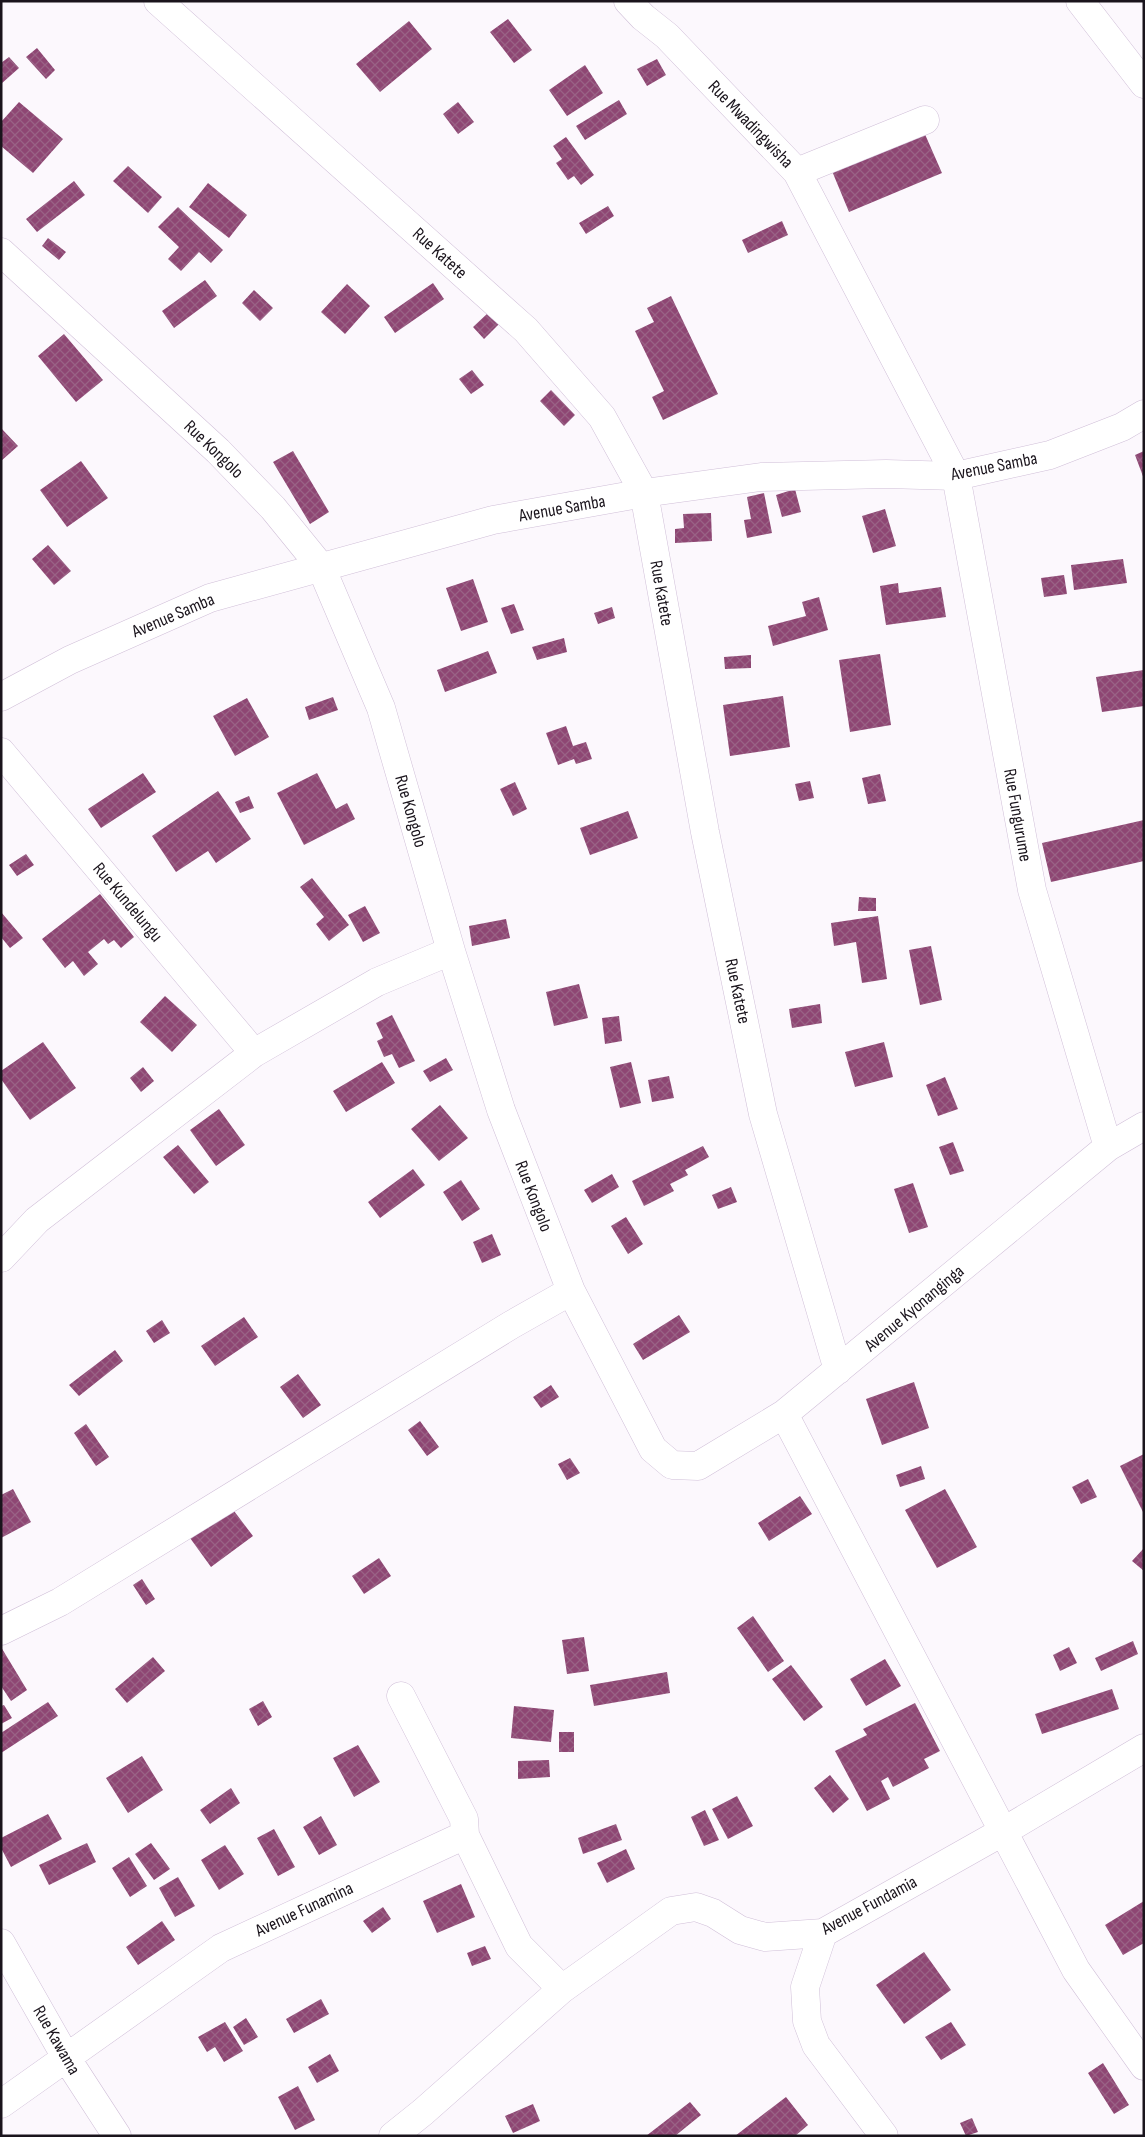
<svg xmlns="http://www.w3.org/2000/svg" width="1145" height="2137" font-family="'Sofia Sans Condensed',sans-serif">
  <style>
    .building { fill: url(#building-cross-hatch) }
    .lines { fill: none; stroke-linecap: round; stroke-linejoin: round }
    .minor-casing { stroke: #d0bfd8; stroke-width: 29 }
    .tertiary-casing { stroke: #d0bfd8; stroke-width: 29 }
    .minor { stroke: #fff; stroke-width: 28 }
    .tertiary { stroke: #fff; stroke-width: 28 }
    .labels { text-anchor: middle; stroke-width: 5; stroke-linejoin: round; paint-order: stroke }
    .street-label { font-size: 18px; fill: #1a141c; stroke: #fff }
  </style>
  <defs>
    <pattern id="building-cross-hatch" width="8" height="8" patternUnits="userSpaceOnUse" patternTransform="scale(1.25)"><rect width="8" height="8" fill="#8e4673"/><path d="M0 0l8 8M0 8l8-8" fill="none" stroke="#996285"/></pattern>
  </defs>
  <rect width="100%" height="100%" fill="#fcf8fd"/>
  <path class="building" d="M508,19L532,50L514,63L490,32Z
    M409,21L432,49L380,92L356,64Z
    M37,48L55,70L46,79L26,57Z
    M9,57L19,68L1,84V63Z
    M657,59L666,75L647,86L637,69Z
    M585,65L603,93L567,116L549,90Z
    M619,100L627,114L585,140L576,126Z
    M19,102L63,139L33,173L1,146V122Z
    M458,102L474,122L458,134L443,114Z
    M924,132L942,173L849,212L832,171Z
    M566,137L594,175L581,185L574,176L568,180L556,163L562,159L553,146Z
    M128,166L162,197L148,213L113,181Z
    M74,181L85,195L37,232L26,219Z
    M208,183L247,215L229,238L189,207Z
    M608,206L614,216L586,234L579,223Z
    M178,207L223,250L211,263L199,252L181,271L168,259L179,247L158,227Z
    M782,221L788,235L748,253L742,240Z
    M48,238L66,252L59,260L42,246Z
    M205,280L217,296L174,328L162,311Z
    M433,283L444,299L395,333L384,317Z
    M347,284L370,306L345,334L321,312Z
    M254,290L273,308L260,321L242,303Z
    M671,296L718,394L663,420L652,397L664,391L635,331L654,322L647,308Z
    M489,312L499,324L484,339L473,327Z
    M64,334L103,380L76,402L38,356Z
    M472,370L484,385L471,394L459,379Z
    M551,390L575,415L564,426L540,401Z
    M1,428L18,446L1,461Z
    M293,451L329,512L310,524L273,462Z
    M1144,451V479L1135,455Z
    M81,461L108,498L67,527L40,490Z
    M795,489L801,512L782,517L776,495Z
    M764,493L772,533L747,538L744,520L751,519L747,497Z
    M885,509L896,546L873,553L862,516Z
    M711,513L712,541L675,543V529L684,528L683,514Z
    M48,545L71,571L54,585L32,559Z
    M1123,559L1127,583L1074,590L1071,565Z
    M1064,575L1067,594L1044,597L1041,578Z
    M473,579L488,622L461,631L446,588Z
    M898,583L899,593L941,587L946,617L886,625L880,586Z
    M819,597L828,630L773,646L768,626L806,616L802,602Z
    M514,604L524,630L511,634L501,608Z
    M612,607L615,618L598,624L594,613Z
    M564,638L567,652L537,660L532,647Z
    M488,651L497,673L445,692L437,670Z
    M880,654L891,725L850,732L839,660Z
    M751,655V668L725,669L724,657Z
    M1144,670V706L1102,712L1096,677Z
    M783,696L790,747L730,756L723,705Z
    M333,697L338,710L309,720L305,707Z
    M247,698L269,737L235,756L213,716Z
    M566,726L573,746L586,742L592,759L576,764L574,759L558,765L546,733Z
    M143,773L156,792L101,828L88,809Z
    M317,773L336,809L347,803L355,819L304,845L277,793Z
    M880,774L886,801L868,804L862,778Z
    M810,781L814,798L799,801L795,784Z
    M515,782L527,809L513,816L500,789Z
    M218,791L251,839L216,863L208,851L176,872L152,836Z
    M249,796L254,808L240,813L235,802Z
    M628,811L638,838L590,855L580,828Z
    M1144,820V861L1051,882L1042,843Z
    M26,854L34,865L17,876L9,865Z
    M312,878L349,925L329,941L316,924L324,917L300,887Z
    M100,894L134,937L121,948L114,940L108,944L104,939L88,952L98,964L84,976L73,961L65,968L42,939Z
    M859,897L876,898V911H858Z
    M365,906L380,933L363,942L348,915Z
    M1,912L23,938L10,948L1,937Z
    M878,916L887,979L862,983L856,942L834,946L831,923Z
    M506,919L510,938L472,946L469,926Z
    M931,946L942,1000L920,1005L909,950Z
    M579,984L588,1018L554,1026L546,992Z
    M165,996L197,1025L172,1052L140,1022Z
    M820,1004L822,1023L792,1028L789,1009Z
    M392,1015L415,1061L399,1068L392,1054L384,1057L377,1041L383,1038L376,1023Z
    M619,1016L622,1041L605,1044L602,1018Z
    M43,1042L76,1088L30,1120L1,1079V1071Z
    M884,1042L893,1077L855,1087L845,1052Z
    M446,1058L453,1070L430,1082L423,1071Z
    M382,1062L395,1083L346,1112L333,1091Z
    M631,1062L641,1103L620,1108L610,1067Z
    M143,1067L154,1081L141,1092L130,1078Z
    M669,1076L674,1098L652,1102L648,1080Z
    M945,1077L958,1109L938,1116L926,1085Z
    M440,1105L468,1138L439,1161L411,1129Z
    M219,1109L245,1145L216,1166L190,1130Z
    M953,1142L964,1171L950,1175L939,1147Z
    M178,1145L209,1182L194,1194L163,1157Z
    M703,1146L709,1157L685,1170L688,1175L670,1184L674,1191L644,1206L632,1181Z
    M413,1169L425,1185L380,1218L368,1202Z
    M612,1174L619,1187L592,1203L584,1190Z
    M461,1180L480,1209L462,1221L443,1192Z
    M913,1183L928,1227L909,1233L894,1189Z
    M731,1187L737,1202L718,1209L712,1195Z
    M626,1217L643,1244L628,1254L611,1226Z
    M492,1234L501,1255L482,1263L473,1242Z
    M679,1315L690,1332L643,1360L633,1344Z
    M244,1317L258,1337L215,1366L201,1346Z
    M162,1320L170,1333L154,1343L146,1331Z
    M115,1350L123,1361L79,1396L69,1385Z
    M298,1374L321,1405L303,1418L280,1387Z
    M914,1382L929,1428L882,1445L866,1399Z
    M551,1385L559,1397L541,1408L533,1397Z
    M420,1421L439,1447L427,1456L408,1430Z
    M86,1424L109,1457L96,1466L74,1433Z
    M1144,1454V1514L1120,1466Z
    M570,1458L580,1473L567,1480L558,1464Z
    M921,1466L925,1479L900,1487L896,1475Z
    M1088,1479L1097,1497L1081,1504L1072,1487Z
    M13,1489L31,1522L1,1538V1495Z
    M945,1489L977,1547L937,1568L905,1510Z
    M800,1496L812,1514L769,1541L758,1523Z
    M231,1507L253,1536L211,1567L190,1538Z
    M1144,1548V1571L1132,1561Z
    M379,1558L391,1576L364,1594L352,1576Z
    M142,1579L155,1599L146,1605L133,1585Z
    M753,1616L784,1661L768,1672L737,1628Z
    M584,1637L589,1671L567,1674L562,1640Z
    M1133,1641L1138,1654L1101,1671L1095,1658Z
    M1,1647L27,1690L11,1701L1,1686Z
    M1069,1647L1077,1663L1060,1671L1053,1655Z
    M153,1657L165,1671L127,1703L115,1689Z
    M885,1659L901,1686L866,1706L850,1679Z
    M791,1665L823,1707L804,1721L772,1679Z
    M667,1672L670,1693L594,1706L590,1685Z
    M1112,1689L1119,1709L1042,1734L1035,1714Z
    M263,1701L272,1717L258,1726L249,1709Z
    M48,1702L58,1716L1,1753V1733Z
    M915,1703L940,1751L924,1759L929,1768L893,1787L888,1777L881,1781L890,1799L867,1811L835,1751L867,1735L863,1729Z
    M4,1705L12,1718L1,1724V1706Z
    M514,1706L554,1710L551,1742L511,1738Z
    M559,1732H574V1752H559Z
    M358,1745L380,1782L354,1797L333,1758Z
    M142,1756L163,1790L128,1813L106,1778Z
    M549,1760L550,1777L518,1779V1761Z
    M830,1775L849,1799L833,1813L814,1788Z
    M231,1788L240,1803L210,1824L200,1810Z
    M737,1796L753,1826L728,1839L712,1809Z
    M705,1810L719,1840L704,1846L691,1817Z
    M48,1814L62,1839L11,1867L1,1848V1838Z
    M321,1816L337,1845L319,1855L303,1827Z
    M616,1824L622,1840L583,1854L578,1838Z
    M274,1829L295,1867L278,1876L257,1838Z
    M87,1843L96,1862L49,1885L39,1865Z
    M151,1843L170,1869L154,1880L135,1854Z
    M225,1845L244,1874L219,1890L201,1860Z
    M626,1849L635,1869L607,1883L597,1863Z
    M129,1857L147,1886L130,1897L112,1868Z
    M178,1877L195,1906L175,1917L159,1888Z
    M461,1884L475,1917L437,1933L423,1901Z
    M1144,1901V1943L1123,1955L1105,1925Z
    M383,1907L391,1919L372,1933L363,1921Z
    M162,1921L175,1940L138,1965L126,1947Z
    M485,1946L491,1959L472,1966L467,1953Z
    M924,1952L951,1990L904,2024L876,1985Z
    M321,1999L329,2014L294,2033L286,2019Z
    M246,2018L258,2037L244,2045L233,2027Z
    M225,2022L243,2051L224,2062L215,2047L207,2052L198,2037Z
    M951,2022L966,2045L941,2060L925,2037Z
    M330,2054L339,2071L317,2083L308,2067Z
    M1103,2063L1129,2105L1114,2114L1088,2073Z
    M298,2086L315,2120L295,2130L278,2097Z
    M786,2097L808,2125L795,2136H735Z
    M690,2102L701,2115L675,2136H646Z
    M533,2104L540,2121L513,2133L505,2116Z
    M972,2118L978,2132L966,2136L960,2123Z"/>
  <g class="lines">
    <g class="minor-casing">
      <path id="minor" d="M158,1L526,330L602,417L644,493L705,832L763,1114L838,1370
        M628,1L643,17L667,36L797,172L925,120
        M1080,1L1144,84
        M797,172L956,476L1032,890L1108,1147
        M1,252L218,451L273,508L321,567L381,708L451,951L501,1110L571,1291L653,1449L672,1465L698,1466L784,1414L1108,1147L1144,1126
        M1,752L254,1053
        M1,1258L37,1220L254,1053L377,982L451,951
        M784,1414L1076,1970L1144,2066
        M1,1631L60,1602L511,1325L571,1291
        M401,1696L464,1819L465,1835
        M823,1933L805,1987L807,2021L816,2045L884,2136
        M1,1943L67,2059L117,2136
        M1,2104L221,1948L465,1835L519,1946L562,1989
        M393,2136L423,2112L562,1989L671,1911L696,1907L713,1913L740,1930L765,1937L823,1933L1004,1831L1144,1748"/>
    </g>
    <g class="tertiary-casing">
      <path id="tertiary" d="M1,697L70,660L210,598L493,520L644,493L761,477L886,474L956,476L1050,455L1122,427L1144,414"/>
    </g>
    <use href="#minor" class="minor"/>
    <use href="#tertiary" class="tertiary"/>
  </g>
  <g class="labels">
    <g class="street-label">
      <text transform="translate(751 124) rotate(46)" y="6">Rue Mwadingwisha</text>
      <text transform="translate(440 253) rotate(42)" y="6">Rue Katete</text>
      <text transform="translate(214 449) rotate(44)" y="6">Rue Kongolo</text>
      <text transform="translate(994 466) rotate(-11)" y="6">Avenue Samba</text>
      <text transform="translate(562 508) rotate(-10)" y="6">Avenue Samba</text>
      <text transform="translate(662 593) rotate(80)" y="6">Rue Katete</text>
      <text transform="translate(173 615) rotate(-23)" y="6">Avenue Samba</text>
      <text transform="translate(411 811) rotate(74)" y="6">Rue Kongolo</text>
      <text transform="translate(1018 815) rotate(80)" y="6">Rue Fungurume</text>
      <text transform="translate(128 902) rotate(50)" y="6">Rue Kundelungu</text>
      <text transform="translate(738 991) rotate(78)" y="6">Rue Katete</text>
      <text transform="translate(534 1196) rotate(69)" y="6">Rue Kongolo</text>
      <text transform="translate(914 1308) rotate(-40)" y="6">Avenue Kyonanginga</text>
      <text transform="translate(869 1905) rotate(-28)" y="6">Avenue Fundamia</text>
      <text transform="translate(304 1909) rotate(-25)" y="6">Avenue Funamina</text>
      <text transform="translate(57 2040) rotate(60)" y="6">Rue Kawama</text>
    </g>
  </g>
  <rect width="1145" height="2137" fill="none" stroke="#1a141c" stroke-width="5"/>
</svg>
